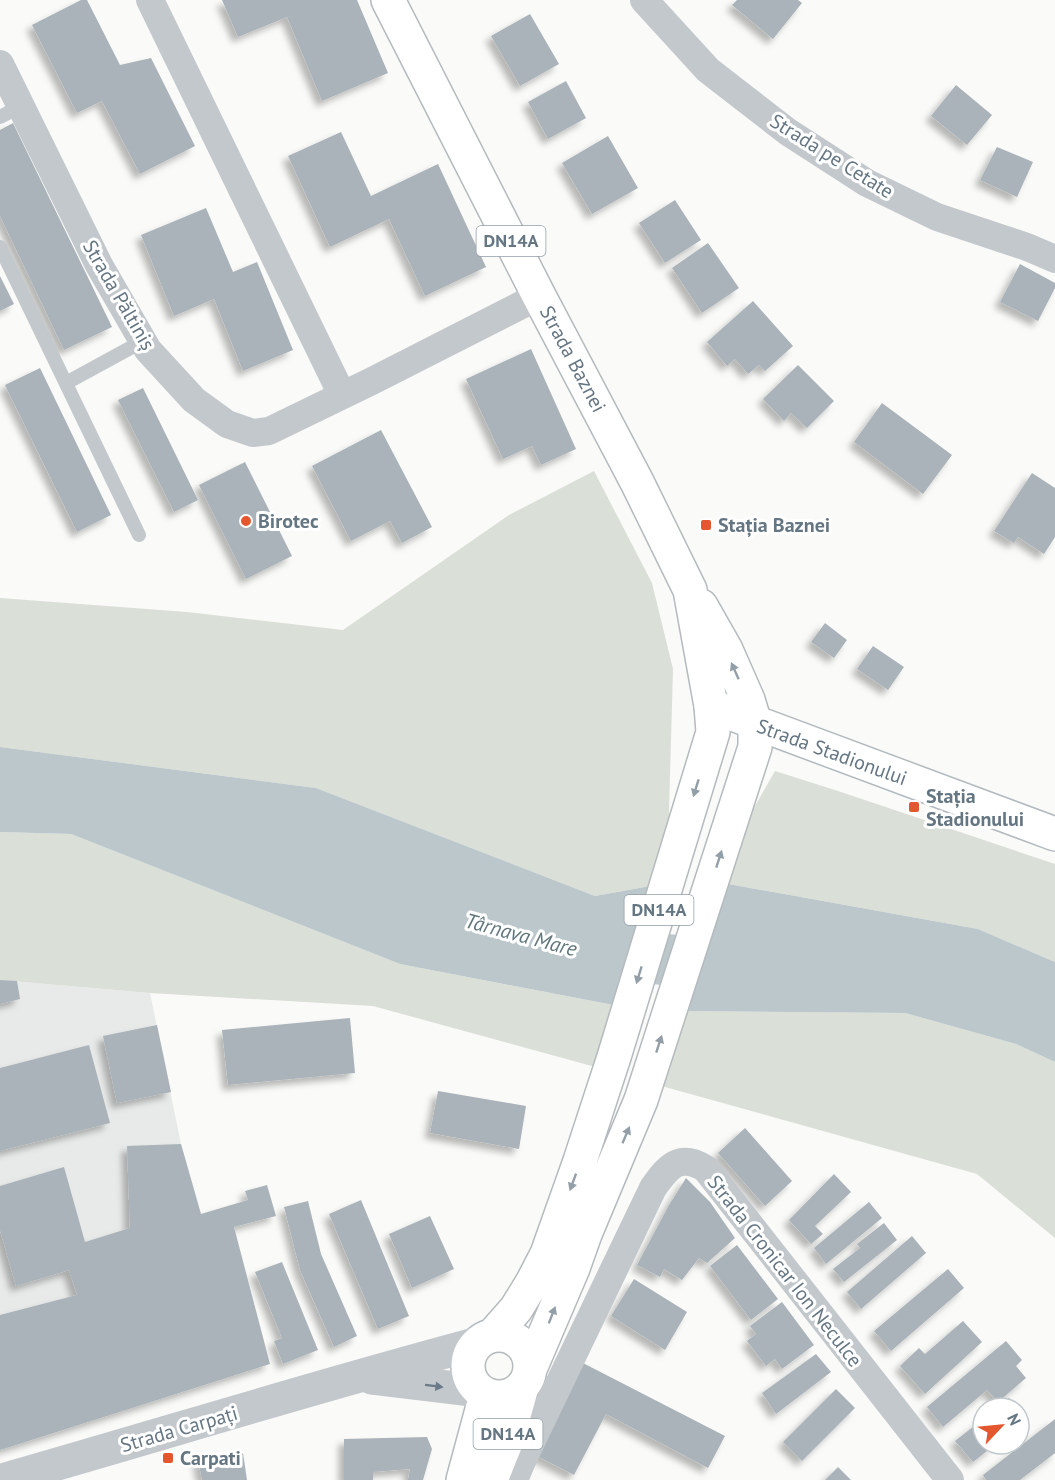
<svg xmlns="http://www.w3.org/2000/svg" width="1055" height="1480" font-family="'PT Sans',sans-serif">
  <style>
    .built { fill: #e8e9e9 }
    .green { fill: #dadfd7 }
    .water { fill: #bbc7cb }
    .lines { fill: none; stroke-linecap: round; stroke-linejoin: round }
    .river { stroke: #bbc7cb; stroke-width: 51 }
    .building { fill: #aab3b9; filter: url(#shadow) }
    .secondary-casing { stroke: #b3babf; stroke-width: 36 }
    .primary-casing { stroke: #b5babe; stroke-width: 36 }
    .service { stroke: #c3c8cc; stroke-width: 14 }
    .minor { stroke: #c3c8cc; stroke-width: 28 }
    .tertiary { stroke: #c3c8cc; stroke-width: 33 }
    .secondary { stroke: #fff; stroke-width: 33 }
    .primary { stroke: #fff; stroke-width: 33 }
    .oneway { fill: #939fa8 }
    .oneway2 { fill: #6a7a87 }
    .poi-dot { fill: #e4572e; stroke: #fff; stroke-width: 2 }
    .labels { text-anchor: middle; stroke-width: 6; stroke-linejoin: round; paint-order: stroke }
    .shield { fill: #fff; stroke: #939fa8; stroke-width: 1.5 }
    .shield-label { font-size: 18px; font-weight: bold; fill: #657683 }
    .street-label { font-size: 20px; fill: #657683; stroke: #fff }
    .poi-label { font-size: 20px; font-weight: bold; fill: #657683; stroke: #fff; text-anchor: start }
    .water-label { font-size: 21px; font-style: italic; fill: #60757c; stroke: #fff }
  </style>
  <defs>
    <filter id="shadow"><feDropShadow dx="-5.5" dy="5.5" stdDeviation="3" flood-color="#0004"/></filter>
  </defs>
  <rect width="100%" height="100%" fill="#fafaf8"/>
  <path class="built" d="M0,980L150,993L181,1144L245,1372L0,1450Z"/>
  <path class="green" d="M594,471L652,583L673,669L667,883L595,896L316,788L0,747V598L187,612L343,630L509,515Z
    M775,771L838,791L1055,864V962L978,929L712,881Z
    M0,832L71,834L400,964L629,1008L610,1071L373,1006L150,993L0,980Z
    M670,1011L905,1013L1016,1044L1055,1062V1238L977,1174L647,1082Z"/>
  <path class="water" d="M0,747L316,788L595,896L667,883L629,1008L400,964L71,834L0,832Z
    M712,881L978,929L1055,962V1062L1016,1044L905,1013L670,1011Z"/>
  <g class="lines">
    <path class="river" d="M591,953L739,966"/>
  </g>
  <path class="building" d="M81,0H87L120,65L151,58L195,146L140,174L102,101L77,113L32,25Z
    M222,0H357L388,73L322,101L287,17L238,37Z
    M737,0H798L802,3L773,39L732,5Z
    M530,14L559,64L520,86L491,36Z
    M566,81L586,118L548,139L528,102Z
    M956,85L992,115L967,145L931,116Z
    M13,123L112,327L64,350L0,216V130Z
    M341,132L371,196L438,164L486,267L425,296L389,219L330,247L288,156Z
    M608,136L638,188L592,214L562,163Z
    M997,147L1033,162L1017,197L980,180Z
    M675,200L701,240L665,263L639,223Z
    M206,208L233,272L257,262L293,350L243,371L214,299L174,316L141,235Z
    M708,243L739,288L702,313L672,268Z
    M1020,264L1055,283V288L1038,321L1000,302Z
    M0,276L14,304L0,311Z
    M753,301L793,346L765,371L759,365L748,374L735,359L727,366L707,342Z
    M531,349L576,449L541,465L532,446L503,459L466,379Z
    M798,365L834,401L807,428L791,413L784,421L763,399Z
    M40,368L111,515L77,532L5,385Z
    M143,388L198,500L174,512L118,400Z
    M882,403L952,455L923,494L854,442Z
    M381,430L432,527L402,543L390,521L351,541L312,466Z
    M245,462L292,556L246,579L199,485Z
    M1032,473L1055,488V537L1044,554L1018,537L1014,543L994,531Z
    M825,623L847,640L834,658L811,642Z
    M873,646L904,667L888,690L857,669Z
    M0,980L17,981L20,999L0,1004Z
    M350,1018L355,1073L228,1085L222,1030Z
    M157,1025L171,1092L117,1103L103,1036Z
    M89,1045L110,1123L0,1151V1068Z
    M438,1091L526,1106L519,1149L430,1133Z
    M745,1128L792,1181L765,1206L718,1153Z
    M181,1144L201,1214L248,1200L245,1191L267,1185L276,1216L234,1227L270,1364L0,1450V1315L77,1295L69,1270L16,1286L0,1230V1186L64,1167L85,1242L130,1228L127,1146Z
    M834,1174L851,1192L815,1226L823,1234L811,1244L789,1220Z
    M686,1178L710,1202L735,1238L707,1263L699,1258L682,1280L664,1269L660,1277L637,1265L669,1205Z
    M361,1200L409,1316L378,1329L329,1214Z
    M308,1201L321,1254L357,1336L334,1347L300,1270L284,1207Z
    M869,1202L882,1218L826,1264L814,1248Z
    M430,1216L454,1269L412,1288L389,1234Z
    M884,1223L897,1240L844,1282L833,1269L860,1248L857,1244Z
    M912,1236L926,1253L861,1309L847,1292Z
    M737,1245L778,1299L751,1320L710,1266Z
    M282,1262L318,1350L283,1364L274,1341L282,1338L255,1272Z
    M948,1269L964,1288L891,1351L874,1331Z
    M634,1279L687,1312L665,1350L611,1316Z
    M782,1302L814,1345L782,1369L775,1359L766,1366L747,1341L756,1334L750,1326Z
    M963,1321L982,1342L925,1394L900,1366L919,1348L925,1354Z
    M1006,1341L1022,1360L1016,1366L1026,1378L998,1402L987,1390L943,1427L927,1407Z
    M816,1354L831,1372L776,1414L762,1393Z
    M581,1362L725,1436L708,1468L606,1414L574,1475L533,1454Z
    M836,1389L855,1408L802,1461L783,1442Z
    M1009,1398L1016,1408H996Z
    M983,1419V1444H996L973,1462L955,1441Z
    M1055,1419V1453L1020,1480H986L983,1475Z
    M427,1437L432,1449L423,1480H408L410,1469L373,1472V1480H344V1439Z
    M243,1453L247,1480H202L198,1459Z
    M838,1467L851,1480H825Z"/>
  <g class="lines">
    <g class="secondary-casing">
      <path id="secondary" d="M711,706L1055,834"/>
    </g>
    <g class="primary-casing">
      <path id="primary" d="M388,0L539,296L637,482L690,590L711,706L713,732L614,1057L580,1161L547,1254L532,1283L516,1309L494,1334
        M468 1366a31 31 0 1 1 62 0a31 31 0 1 1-62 0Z
        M530,1369L573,1268L585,1234L641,1100L755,747V723L748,700L726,650L701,606
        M463,1480L486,1395
        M491,1480L507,1440L522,1387"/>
    </g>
    <path class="service" d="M0,117L21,106
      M0,247L139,535
      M66,383L143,341"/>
    <path class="minor" d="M150,0L342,395
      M644,0L708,70L788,132L867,183L937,217L1027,247L1055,259
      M0,64L99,265L148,350L194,400L227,424L253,433L269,431L372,381L539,296
      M514,1480L522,1461L653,1188C668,1167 679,1152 706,1169L950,1480"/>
    <path class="tertiary" d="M372,1378L480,1391
      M2,1480C160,1435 317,1386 475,1344"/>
    <use href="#secondary" class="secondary"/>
    <use href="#primary" class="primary"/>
  </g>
  <defs><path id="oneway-solid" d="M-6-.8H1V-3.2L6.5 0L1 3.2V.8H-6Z" transform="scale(1.5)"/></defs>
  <g class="oneway">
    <use href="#oneway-solid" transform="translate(735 671) rotate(-114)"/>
    <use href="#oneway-solid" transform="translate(696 788) rotate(107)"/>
    <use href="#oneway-solid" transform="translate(719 859) rotate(-72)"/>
    <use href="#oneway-solid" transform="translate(639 975) rotate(107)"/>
    <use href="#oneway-solid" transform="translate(659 1044) rotate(-72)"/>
    <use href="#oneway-solid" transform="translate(626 1135) rotate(-67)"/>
    <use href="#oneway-solid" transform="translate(573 1182) rotate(110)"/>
    <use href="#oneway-solid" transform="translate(552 1315) rotate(-69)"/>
  </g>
  <use class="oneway2" href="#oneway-solid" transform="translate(434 1386) rotate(7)"/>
  <g class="poi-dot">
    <circle cx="246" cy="521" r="6"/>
    <rect x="700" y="519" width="12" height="12" rx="3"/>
    <rect x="908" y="801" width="12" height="12" rx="3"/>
    <rect x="162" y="1452" width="12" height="12" rx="3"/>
  </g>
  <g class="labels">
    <g class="shield">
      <rect x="476.5" y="226" width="69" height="30" rx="4.5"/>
      <rect x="624.5" y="895" width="69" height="30" rx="4.5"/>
      <rect x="473.5" y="1419" width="69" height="30" rx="4.5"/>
    </g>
    <g class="shield-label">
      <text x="511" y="247">DN14A</text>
      <text x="659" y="916">DN14A</text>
      <text x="508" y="1440">DN14A</text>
    </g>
    <g class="street-label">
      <text transform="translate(832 156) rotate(32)" y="7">Strada pe Cetate</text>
      <text transform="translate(119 295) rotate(60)" y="7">Strada Păltiniș</text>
      <text transform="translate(573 359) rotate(62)" y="7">Strada Baznei</text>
      <text transform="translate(832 752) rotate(20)" y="7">Strada Stadionului</text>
      <text transform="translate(785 1271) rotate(52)" y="7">Strada Cronicar Ion Neculce</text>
      <text transform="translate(179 1429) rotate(-16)" y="7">Strada Carpați</text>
    </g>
    <g class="poi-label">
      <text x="258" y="528">Birotec</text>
      <text x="718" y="532">Stația Baznei</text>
      <text x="926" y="803">Stația<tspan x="926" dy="23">Stadionului</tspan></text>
      <text x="180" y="1465">Carpati</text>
    </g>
    <g class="water-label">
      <text transform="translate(521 935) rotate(15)" y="7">Târnava Mare</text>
    </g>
  </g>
  <g transform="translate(1001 1426) rotate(64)"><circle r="28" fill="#ffffff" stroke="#c1c8cd" stroke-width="1.5"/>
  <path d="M0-4.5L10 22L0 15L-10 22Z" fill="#e4572e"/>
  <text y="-9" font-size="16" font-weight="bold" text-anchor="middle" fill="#657683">N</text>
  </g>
</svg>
